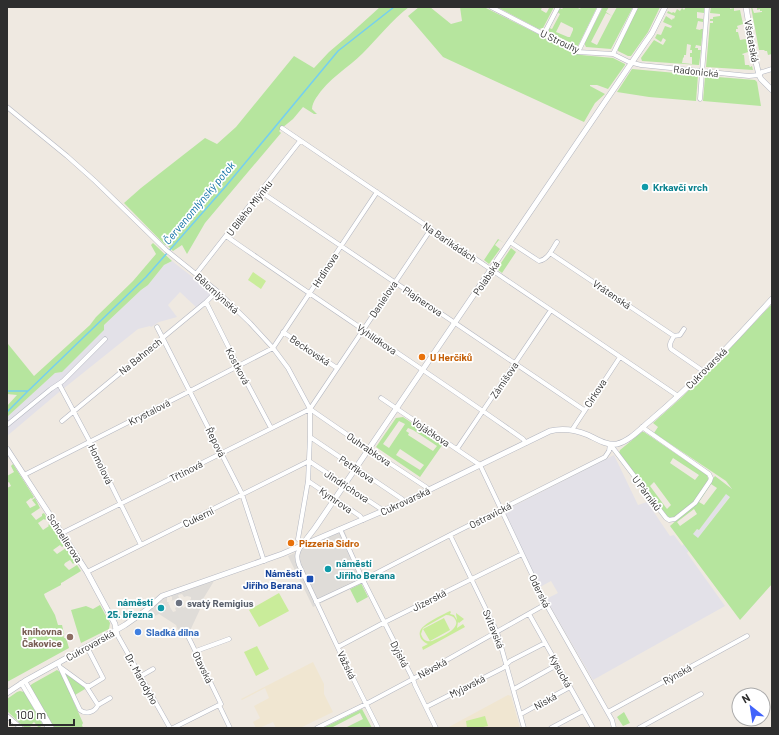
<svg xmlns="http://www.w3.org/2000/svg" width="779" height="735" font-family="Barlow,sans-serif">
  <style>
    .industrial { fill: #e3e1e8 }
    .education { fill: #f0e6d1 }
    .green { fill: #b6e59e; fill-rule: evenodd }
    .pitch { fill: #c9ec9a; fill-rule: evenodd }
    .plaza { fill: #dfdcd8; fill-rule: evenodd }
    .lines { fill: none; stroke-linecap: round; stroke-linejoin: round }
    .stream { stroke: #75cff0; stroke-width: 1.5 }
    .minor-casing { stroke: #b4b7c1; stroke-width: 5 }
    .tertiary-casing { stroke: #b4b7c1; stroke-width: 6 }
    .minor { stroke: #fff; stroke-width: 4 }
    .tertiary { stroke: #fff; stroke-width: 5 }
    .culture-dot { fill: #0f9aa8; stroke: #fff; stroke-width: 1.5 }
    .food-dot { fill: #e8710a; stroke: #fff; stroke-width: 1.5 }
    .transit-dot { fill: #1a4fb4; stroke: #fff; stroke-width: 1.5 }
    .worship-dot { fill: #6b7280; stroke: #fff; stroke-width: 1.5 }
    .shop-dot { fill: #3f7fe0; stroke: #fff; stroke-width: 1.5 }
    .education-dot { fill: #8d6e63; stroke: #fff; stroke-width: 1.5 }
    .labels { text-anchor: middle; stroke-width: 3.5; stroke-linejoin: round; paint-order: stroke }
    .street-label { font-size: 10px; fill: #2e2e2e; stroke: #fff }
    .culture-label { font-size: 10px; font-weight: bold; fill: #0d838f; stroke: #fff; text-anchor: start }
    .food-label { font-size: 10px; font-weight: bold; fill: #c56008; stroke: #fff; text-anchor: start }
    .transit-label { font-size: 10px; font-weight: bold; fill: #164399; stroke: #fff; text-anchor: end }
    .worship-label { font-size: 10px; font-weight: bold; fill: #5b616d; stroke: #fff; text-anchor: start }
    .education-label { font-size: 10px; font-weight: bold; fill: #785e54; stroke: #fff; text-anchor: end }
    .shop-label { font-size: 10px; font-weight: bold; fill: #366cbe; stroke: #fff; text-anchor: start }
    .water-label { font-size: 11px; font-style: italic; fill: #0d6fa3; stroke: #fff }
  </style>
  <rect width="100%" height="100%" fill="#efe9e1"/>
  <path class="industrial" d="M172,261L213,293L205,301L196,307L180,292L168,305L177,317L159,322L151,327L150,326L138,329L58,393L7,436V417L55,373L62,372L104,330V325L141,290L148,285L164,265Z
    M614,455L638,505L647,502L670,536L674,535L682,546L697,529L699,530L731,487L734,491L687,553L725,606L593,680L546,599L558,593L551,581L540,587L504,511Z"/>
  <path class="education" d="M313,662L324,684V694L333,712L300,728H276L273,722L259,728H256L253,722L260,718L254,706L269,698L265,688L242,700L241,699Z
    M508,695L511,696L520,728H447Z"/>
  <path class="green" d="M380,7H409C392,20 378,38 363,53C348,68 328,79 316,98C314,101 312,105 312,109L317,114H314L303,107L293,119L282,128L279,131L281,133L205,223L187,254L182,245L173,251L167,245H165L124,203L141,188L205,138L217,144L236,127L294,56L314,68L329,52L349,35Z
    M419,7H430L451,24L462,21L460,7H484L564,47L570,52L581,55L613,58L625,64V65L608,89L597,85H590V86L605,94L595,103L584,122L443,57L408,16Z
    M497,7H542L541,10L546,13L547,12L549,8L547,7H554L543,28L539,29Z
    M564,7H576L580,9L581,7H597L578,46L575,45L549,32V28L552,29L560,14L557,12L559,8L562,9ZM561,22L573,28V30L570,37H568L556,32Z
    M603,7H609L606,12L612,16L617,7H633L611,49L586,47L585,45V42ZM606,13L612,16L597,45L591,42Z
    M638,7H645L647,8L648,7H660L648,32L631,56H628L618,51V48Z
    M679,7H683L682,8L684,10L686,7H704V13L697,12V18L703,19V22L698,21L696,29L700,30L701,29H703L701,46L696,45L695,48H698V50H701L699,65L642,61L641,58L654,40L663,45L666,40L663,38L661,42L655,38L657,34L661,35L665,26L671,28L672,26L663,22L666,16L672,20L673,18L674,19L675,16L667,13L668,11L672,13L673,12L675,13L677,9L680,11L682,8ZM687,44L691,45L690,50H692V53H690V57H692V64L682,63L683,58L684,57V55H686Z
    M711,7H730V9L734,8V11L740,10L743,24L737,26L738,29H736V32H738L740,40L746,39L748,52L742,54L743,55H744L745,65H749L750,67L752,66L753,70L706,67L710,23H713V21H710V19H713V17L720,16V14L710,13Z
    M751,7H752L754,13L762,12V11H760V9L757,10V7H772V54L768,55L767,51H765L764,50H759Z
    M632,69L698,75L696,101L649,97L617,92Z
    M705,76L755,80L757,82L761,106L703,101Z
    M498,239L504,243L499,240L495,245L500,249L489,264L484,260Z
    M153,243L172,261L164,265L148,285L141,290L104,325V330L62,372L55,373L7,417V406L17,395L7,394V348L8,344L34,376L90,325L96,317L133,281L156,254L151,245Z
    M511,248L516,252L502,273L497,269Z
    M772,304V584L740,620L670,526L696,503L715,476L732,489L726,481L654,433L658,427L653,423L680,399L718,361ZM711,484L717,488L704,505L699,502ZM726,494L730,497L698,538L693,534L697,529L699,530ZM694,509L697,514L680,526L677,522Z
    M403,417L443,444L420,477L376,447L396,418ZM399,421L405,424L389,448L383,444ZM408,428L413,430L437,446L433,451L408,435L409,433L406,431ZM400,449L424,465L420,470L396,455Z
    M642,432H644L707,475L708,478V481L694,501L674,519L670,520L619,453L620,450ZM673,458L699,475L695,480L670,463ZM654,482L671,505L667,509L664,505L650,486Z
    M13,464L34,497L32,499L31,498L26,502L30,508L36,505L32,500L35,498L40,508L31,514L36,520L42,516V514L44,513L47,518L45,520L44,519L38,523L43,530L49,526L48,525L51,523L65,545L62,547L60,545L53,550L57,554L66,548L75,562L73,564L70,560L65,563L64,565L69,570L77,565L81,571L63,582L61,583V585L44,594L45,597L55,615L58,625H62L64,634H63L64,638H66L69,648L7,682V488L11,486L9,482L7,483V476L14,472L11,466Z
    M361,583L368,597L357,603L350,589Z
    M100,605L110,623L109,629L81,643L71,610L86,606L93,609Z
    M57,670L61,673L83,723L82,725L83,728H54L30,686L32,684Z
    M66,673L85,688V689L75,695L65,674Z
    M20,691L24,692L26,695L42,723L40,728H37L38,727L34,722L30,726L32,728H25L7,711V699L17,692Z
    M362,709L372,728H345L363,719L360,713L331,728H323Z
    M624,712L630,723L623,726L617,717Z"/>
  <path class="pitch" d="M253,272L266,281L261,289L248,280Z
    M279,593L289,611L259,627L249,610Z
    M450,611L451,612L450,614L454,615L457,620L456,614V613L464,619L459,623L458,622L457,628L463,624L465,627L423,650L422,647L428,644C420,641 416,632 424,626C431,620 442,615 450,611ZM446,615C450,615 453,616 455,619C462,629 439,638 432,641C426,642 423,640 421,634L423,628Z
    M444,618L450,630L430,641L423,629Z
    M257,646L269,669L256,676L244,652Z
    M485,716L488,726L478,728H467L466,721Z"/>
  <path class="plaza" d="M344,530L356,559L367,581L313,607L288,556Z
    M214,581L203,599L202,605L189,633L180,635L176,625L159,614L155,616V614L148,613L155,605L166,597ZM182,594L184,597L187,596L191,597V599L189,601L190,604L183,608L182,605L175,608L176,611L173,612L170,607V606L168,603L169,602H167V597L170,596L172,597V600L171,601L179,598L178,595Z"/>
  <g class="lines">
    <path class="stream" d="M7,391H28L146,277L226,186L338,51L394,7
      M7,412L27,392"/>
    <g class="minor-casing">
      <path id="minor" d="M491,7L578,52L613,54L629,62L641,65L749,76L759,75L762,72L772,69
        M544,34L558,7
        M578,52L600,7
        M613,54L636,7
        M700,99L707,7
        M7,107L67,156L95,181L166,250L217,291L250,323L273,348L288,368L310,409V437L308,481L298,539
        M282,128L678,396
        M261,192L584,410
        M226,236C325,305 425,370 523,439L526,443
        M510,242L539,261C548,260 552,249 557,242
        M550,253L674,336
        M196,274L300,141
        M206,302L238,366L271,428
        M157,327L242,494L264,561
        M684,329L680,335L674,336C672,340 668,344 671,349L703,371
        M283,332L337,368
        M59,384L90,442L141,545
        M381,398L480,465L546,604L612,720L614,728
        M310,409L431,229
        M310,409L368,449L426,487L429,490
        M62,421L206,302L217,291
        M7,425L51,389L63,381L105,339
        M572,430L620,357
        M310,437L402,499L404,502
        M610,444L666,518L669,520L675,519L695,503L710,481L711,478L709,474L642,427
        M457,449L551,310
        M309,461L384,511
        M24,475L190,391L273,348L377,192
        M308,481L360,516L363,520
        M340,529L363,580L413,679L415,685L436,728
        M62,533L310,409
        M450,535L497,632L524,728
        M301,546C297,553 296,557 299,565L339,650L378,728
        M87,572L309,461
        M316,602L363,580L450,535L605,457L609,451L610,444
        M529,614L593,728
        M116,630L118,636L170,728
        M338,647L385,622L522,554
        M196,651L229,639
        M58,663L80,710C86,715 95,712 98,705L86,686L60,667
        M141,676L153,669
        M25,681L52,728
        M21,683L48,728
        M86,686H90L103,678L87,647
        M514,689L557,665
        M98,705L110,698
        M219,705L230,728
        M426,707L503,668L510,661L545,643
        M608,712L747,636
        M521,714L570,687
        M7,716L21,728
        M173,728L221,704L185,630
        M317,728L366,704L413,679L546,604
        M551,728L583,711
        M639,728L701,694"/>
    </g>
    <g class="tertiary-casing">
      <path id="tertiary" d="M746,7L753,50L759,75L761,79L772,90
        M7,449L87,572L115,624L116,630
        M302,545L315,528L645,43L652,33L665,7
        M7,693L25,681L92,644L125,625L145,611L162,596L282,554L404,502L550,431C562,428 576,430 588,435C597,439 607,446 617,444C630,441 641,428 651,420C695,383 734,341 772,299"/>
    </g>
    <use href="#minor" class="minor"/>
    <use href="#tertiary" class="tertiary"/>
  </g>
  <g class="culture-dot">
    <circle cx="645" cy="187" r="4"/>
    <circle cx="328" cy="569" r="4"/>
    <circle cx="161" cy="608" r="4"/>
  </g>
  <g class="food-dot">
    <circle cx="422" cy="357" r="4"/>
    <circle cx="291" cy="543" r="4"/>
  </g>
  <rect class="transit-dot" x="306" y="575" width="8" height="8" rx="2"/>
  <circle class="worship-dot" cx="179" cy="603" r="4"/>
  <circle class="shop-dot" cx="138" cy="632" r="4"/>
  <circle class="education-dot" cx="70" cy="637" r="4"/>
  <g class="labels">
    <g class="street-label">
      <text transform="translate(560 41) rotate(25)" y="4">U Strouhy</text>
      <text transform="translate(752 41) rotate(80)" y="4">Všetatská</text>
      <text transform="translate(696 71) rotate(6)" y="4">Radonická</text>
      <text transform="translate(249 208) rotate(-52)" y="4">U Bílého Mlýnku</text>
      <text transform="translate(450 242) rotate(34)" y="4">Na Barikádách</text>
      <text transform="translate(325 270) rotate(-57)" y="4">Hrdinova</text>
      <text transform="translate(486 278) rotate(-56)" y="4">Polabská</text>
      <text transform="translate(217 293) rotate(42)" y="4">Bělomlýnská</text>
      <text transform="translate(612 294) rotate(34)" y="4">Vrátenská</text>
      <text transform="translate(383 299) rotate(-56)" y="4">Danielova</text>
      <text transform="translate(423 301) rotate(34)" y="4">Plajnerova</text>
      <text transform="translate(377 339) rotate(34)" y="4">Vyhlídkova</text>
      <text transform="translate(310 350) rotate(34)" y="4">Beckovská</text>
      <text transform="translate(140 356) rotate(-39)" y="4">Na Bahnech</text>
      <text transform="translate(238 366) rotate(62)" y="4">Kostková</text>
      <text transform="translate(706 368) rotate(-45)" y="4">Cukrovarská</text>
      <text transform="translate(504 380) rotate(-56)" y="4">Zámišova</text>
      <text transform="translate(595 393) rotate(-57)" y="4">Církova</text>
      <text transform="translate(149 412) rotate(-27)" y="4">Krystalová</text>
      <text transform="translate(431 432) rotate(34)" y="4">Vojáčkova</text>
      <text transform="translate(216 442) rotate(63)" y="4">Řepová</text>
      <text transform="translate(369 449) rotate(34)" y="4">Ouhrabkova</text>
      <text transform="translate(101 464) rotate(64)" y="4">Homolová</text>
      <text transform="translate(357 469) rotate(34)" y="4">Petříkova</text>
      <text transform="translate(186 471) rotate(-27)" y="4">Třtinová</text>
      <text transform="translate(347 486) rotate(33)" y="4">Jindřichova</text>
      <text transform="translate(647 493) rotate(53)" y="4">U Párníků</text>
      <text transform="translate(336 500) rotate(34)" y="4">Kymrova</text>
      <text transform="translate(405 501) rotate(-25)" y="4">Cukrovarská</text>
      <text transform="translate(490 515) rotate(-27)" y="4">Ostravická</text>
      <text transform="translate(198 517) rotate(-26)" y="4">Cukerní</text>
      <text transform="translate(65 538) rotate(57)" y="4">Schoellerova</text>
      <text transform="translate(540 591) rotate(64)" y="4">Oderská</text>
      <text transform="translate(429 600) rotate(-27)" y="4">Jizerská</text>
      <text transform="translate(494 629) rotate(68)" y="4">Svitavská</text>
      <text transform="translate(90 645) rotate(-29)" y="4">Cukrovarská</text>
      <text transform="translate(400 654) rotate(63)" y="4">Dyjská</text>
      <text transform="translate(347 665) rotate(64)" y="4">Vážská</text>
      <text transform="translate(203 667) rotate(64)" y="4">Otavská</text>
      <text transform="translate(432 668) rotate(-29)" y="4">Něvská</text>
      <text transform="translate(561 671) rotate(61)" y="4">Kysucká</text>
      <text transform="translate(677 674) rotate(-29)" y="4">Rýnská</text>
      <text transform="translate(142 679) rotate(61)" y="4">Dr. Marodyho</text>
      <text transform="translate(467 686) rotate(-27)" y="4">Myjavská</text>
      <text transform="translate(545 701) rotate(-29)" y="4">Niská</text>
    </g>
    <g class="culture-label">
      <text x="653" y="191">Krkavčí vrch</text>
      <text x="336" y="567">náměstí<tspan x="336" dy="12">Jiřího Berana</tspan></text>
      <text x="153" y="606" text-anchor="end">náměstí<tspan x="153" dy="12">25. března</tspan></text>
    </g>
    <g class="food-label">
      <text x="430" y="361">U Herčíků</text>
      <text x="299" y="547">Pizzeria Sidro</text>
    </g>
    <g class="transit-label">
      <text x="302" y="577">Náměstí<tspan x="302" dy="12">Jiřího Berana</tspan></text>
    </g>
    <g class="worship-label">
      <text x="187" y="607">svatý Remigius</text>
    </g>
    <g class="education-label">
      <text x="62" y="635">knihovna<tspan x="62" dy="12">Čakovice</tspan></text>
    </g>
    <g class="shop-label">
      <text x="146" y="636">Sladká dílna</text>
    </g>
    <g class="water-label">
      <text transform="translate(199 203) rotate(-50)" y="4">Červenomlýnský potok</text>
    </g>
  </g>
  <rect width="779" height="735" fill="none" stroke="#2e2e2e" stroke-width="16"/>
  <g transform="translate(751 707) rotate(330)"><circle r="19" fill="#ffffff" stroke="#ababab"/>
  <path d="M0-3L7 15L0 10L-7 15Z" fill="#4264fb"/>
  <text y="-6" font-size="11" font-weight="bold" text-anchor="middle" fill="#2e2e2e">N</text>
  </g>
  <path d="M10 719v6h64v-6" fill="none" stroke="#2e2e2e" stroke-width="2"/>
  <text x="16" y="719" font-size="12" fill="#2e2e2e" stroke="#ffffff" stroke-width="3" paint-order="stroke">100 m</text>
</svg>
